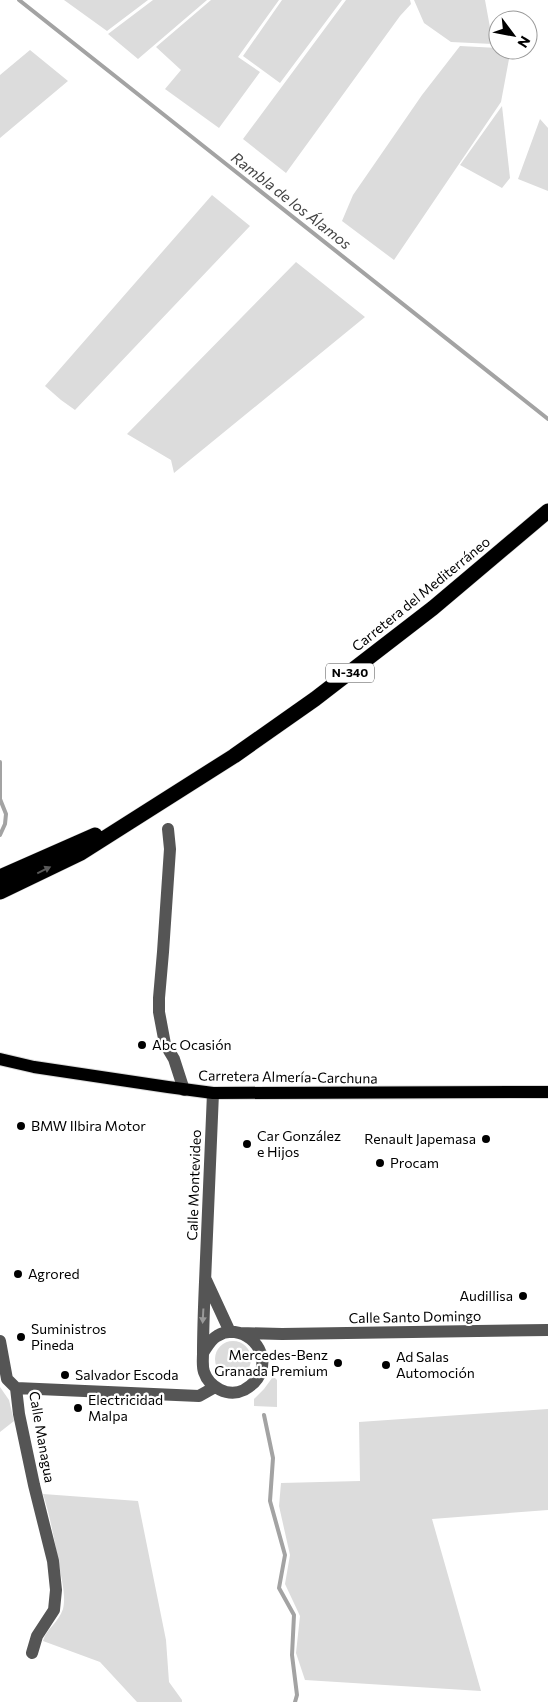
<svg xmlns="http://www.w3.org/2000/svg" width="548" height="1702" font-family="Commissioner,sans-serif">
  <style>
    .green { fill: #dcdcdc }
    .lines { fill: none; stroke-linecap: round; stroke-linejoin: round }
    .stream { stroke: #a3a3a3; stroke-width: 4 }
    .major-casing { stroke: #dbdbdb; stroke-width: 14 }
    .highway-casing { stroke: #dbdbdb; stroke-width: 16 }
    .minor { stroke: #555; stroke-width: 12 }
    .major { stroke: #000; stroke-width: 12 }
    .highway { stroke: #000; stroke-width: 15 }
    .oneway { fill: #595959 }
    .oneway2 { fill: #999 }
    .poi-dot { fill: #000; stroke: #fff; stroke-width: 2 }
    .labels { text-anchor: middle; stroke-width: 4.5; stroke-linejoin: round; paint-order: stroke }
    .shield { fill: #fff; stroke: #4c4c4c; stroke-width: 1 }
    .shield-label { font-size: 12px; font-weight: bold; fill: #000 }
    .street-label { font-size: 14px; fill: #000; stroke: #fff }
    .poi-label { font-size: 14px; fill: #000; stroke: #fff; text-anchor: start }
    .water-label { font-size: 15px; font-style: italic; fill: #444; stroke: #fff }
  </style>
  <rect width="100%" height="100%" fill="#fff"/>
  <path class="green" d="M64,0H148L107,31Z
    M153,0H207L138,59L108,34Z
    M211,0H279L238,57L260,72L219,128L165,89L181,70L156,47Z
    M282,0H342L280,83L243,56Z
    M346,0H410L411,4L400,16L286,173L243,139Z
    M414,0H485L493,44L451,42L424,23Z
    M460,46L498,48V50H507L509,59L501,102L394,260L342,221L353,195L422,95Z
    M30,50L68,81L0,138V75Z
    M502,106L510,178L502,188L460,165Z
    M540,119L548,128V191L518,179Z
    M212,195L250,226L75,410L61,400L45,386Z
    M296,262L365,317L174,473L171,460L127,434Z
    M215 1359a18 18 0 1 1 36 0a18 18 0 1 1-36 0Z
    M272,1378H275L277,1380V1407L254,1406V1399L264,1389Z
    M0,1387L9,1400L14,1421L0,1432Z
    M548,1409V1510L432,1519L481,1691L305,1680L296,1653L300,1616L285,1584L290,1555L279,1506L281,1483L360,1481L359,1422Z
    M43,1494L138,1501L166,1640L169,1682L182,1700V1702H137L100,1662L43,1641C46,1629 59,1622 63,1609C66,1597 62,1581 60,1570C55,1544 51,1519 43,1494Z"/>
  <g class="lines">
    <path class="stream" d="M19,0L548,419
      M0,762V799L6,814L5,824L0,835
      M264,1415L273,1458L270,1501L285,1555L279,1588L294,1615L292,1655L297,1695L295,1702"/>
    <g class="major-casing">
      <path id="major" d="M0,1059L34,1067L168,1087L213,1093L548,1092"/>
    </g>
    <g class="highway-casing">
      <path id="highway" d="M0,877L95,835
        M0,892L81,853L234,756L315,699L433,608L548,511"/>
    </g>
    <path class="minor" d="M168,829L170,849L163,952L159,998V1012L165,1044L174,1059L184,1090
      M206,1280L230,1332
      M240,1333L282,1334L548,1330
      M0,1341L7,1379L16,1388
      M203,1353C207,1347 210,1340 217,1336C240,1322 269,1346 261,1371C259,1379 251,1386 244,1390C228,1398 209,1387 204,1372C202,1366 203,1360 203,1353C203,1329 204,1306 205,1282C208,1219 210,1156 213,1093
      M16,1388L19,1414L34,1485L53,1561L56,1590L54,1610L37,1636L32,1653
      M16,1388L199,1396L215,1387"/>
    <use href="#major" class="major"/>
    <use href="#highway" class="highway"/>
  </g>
  <defs><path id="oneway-solid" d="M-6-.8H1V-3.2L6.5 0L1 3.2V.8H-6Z" transform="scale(1.25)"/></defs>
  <use class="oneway" href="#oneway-solid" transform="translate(44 870) rotate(-26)"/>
  <use class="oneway2" href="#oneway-solid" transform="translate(203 1316) rotate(93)"/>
  <g class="poi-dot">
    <circle cx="142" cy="1045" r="5"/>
    <circle cx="21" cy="1126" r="5"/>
    <circle cx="486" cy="1139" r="5"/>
    <circle cx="247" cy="1144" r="5"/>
    <circle cx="380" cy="1163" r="5"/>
    <circle cx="18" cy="1274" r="5"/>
    <circle cx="523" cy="1296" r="5"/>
    <circle cx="21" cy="1337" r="5"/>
    <circle cx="338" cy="1363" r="5"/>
    <circle cx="386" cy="1365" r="5"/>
    <circle cx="65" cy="1375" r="5"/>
    <circle cx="78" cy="1408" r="5"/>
  </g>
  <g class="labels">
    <rect class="shield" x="326" y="663.5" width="48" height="19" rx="4"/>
    <g class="shield-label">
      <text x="350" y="677">N-340</text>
    </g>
    <g class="street-label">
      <text transform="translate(421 594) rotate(-39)" y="5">Carretera del Mediterráneo</text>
      <text transform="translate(288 1077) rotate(1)" y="5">Carretera Almería-Carchuna</text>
      <text transform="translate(194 1185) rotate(-88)" y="5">Calle Montevideo</text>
      <text transform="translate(415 1317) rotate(-1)" y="5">Calle Santo Domingo</text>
      <text transform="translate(42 1437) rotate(80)" y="5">Calle Managua</text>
    </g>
    <g class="poi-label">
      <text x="152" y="1050">Abc Ocasión</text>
      <text x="31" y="1131">BMW Ilbira Motor</text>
      <text x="257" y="1141">Car González<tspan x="257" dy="16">e Hijos</tspan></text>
      <text x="476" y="1144" text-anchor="end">Renault Japemasa</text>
      <text x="390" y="1168">Procam</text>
      <text x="28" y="1279">Agrored</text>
      <text x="513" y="1301" text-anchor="end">Audillisa</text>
      <text x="31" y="1334">Suministros<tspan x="31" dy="16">Pineda</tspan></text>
      <text x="328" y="1360" text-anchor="end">Mercedes-Benz<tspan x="328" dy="16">Granada Premium</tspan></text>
      <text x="396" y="1362">Ad Salas<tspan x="396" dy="16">Automoción</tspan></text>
      <text x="75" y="1380">Salvador Escoda</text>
      <text x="88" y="1405">Electricidad<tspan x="88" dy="16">Malpa</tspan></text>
    </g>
    <g class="water-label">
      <text transform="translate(291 201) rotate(38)" y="5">Rambla de los Álamos</text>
    </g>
  </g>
  <g transform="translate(513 35) rotate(122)"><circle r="24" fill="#ffffff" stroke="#999999"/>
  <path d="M0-4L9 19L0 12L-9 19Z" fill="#000000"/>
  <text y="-8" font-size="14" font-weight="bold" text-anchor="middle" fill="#000000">N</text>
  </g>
</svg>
